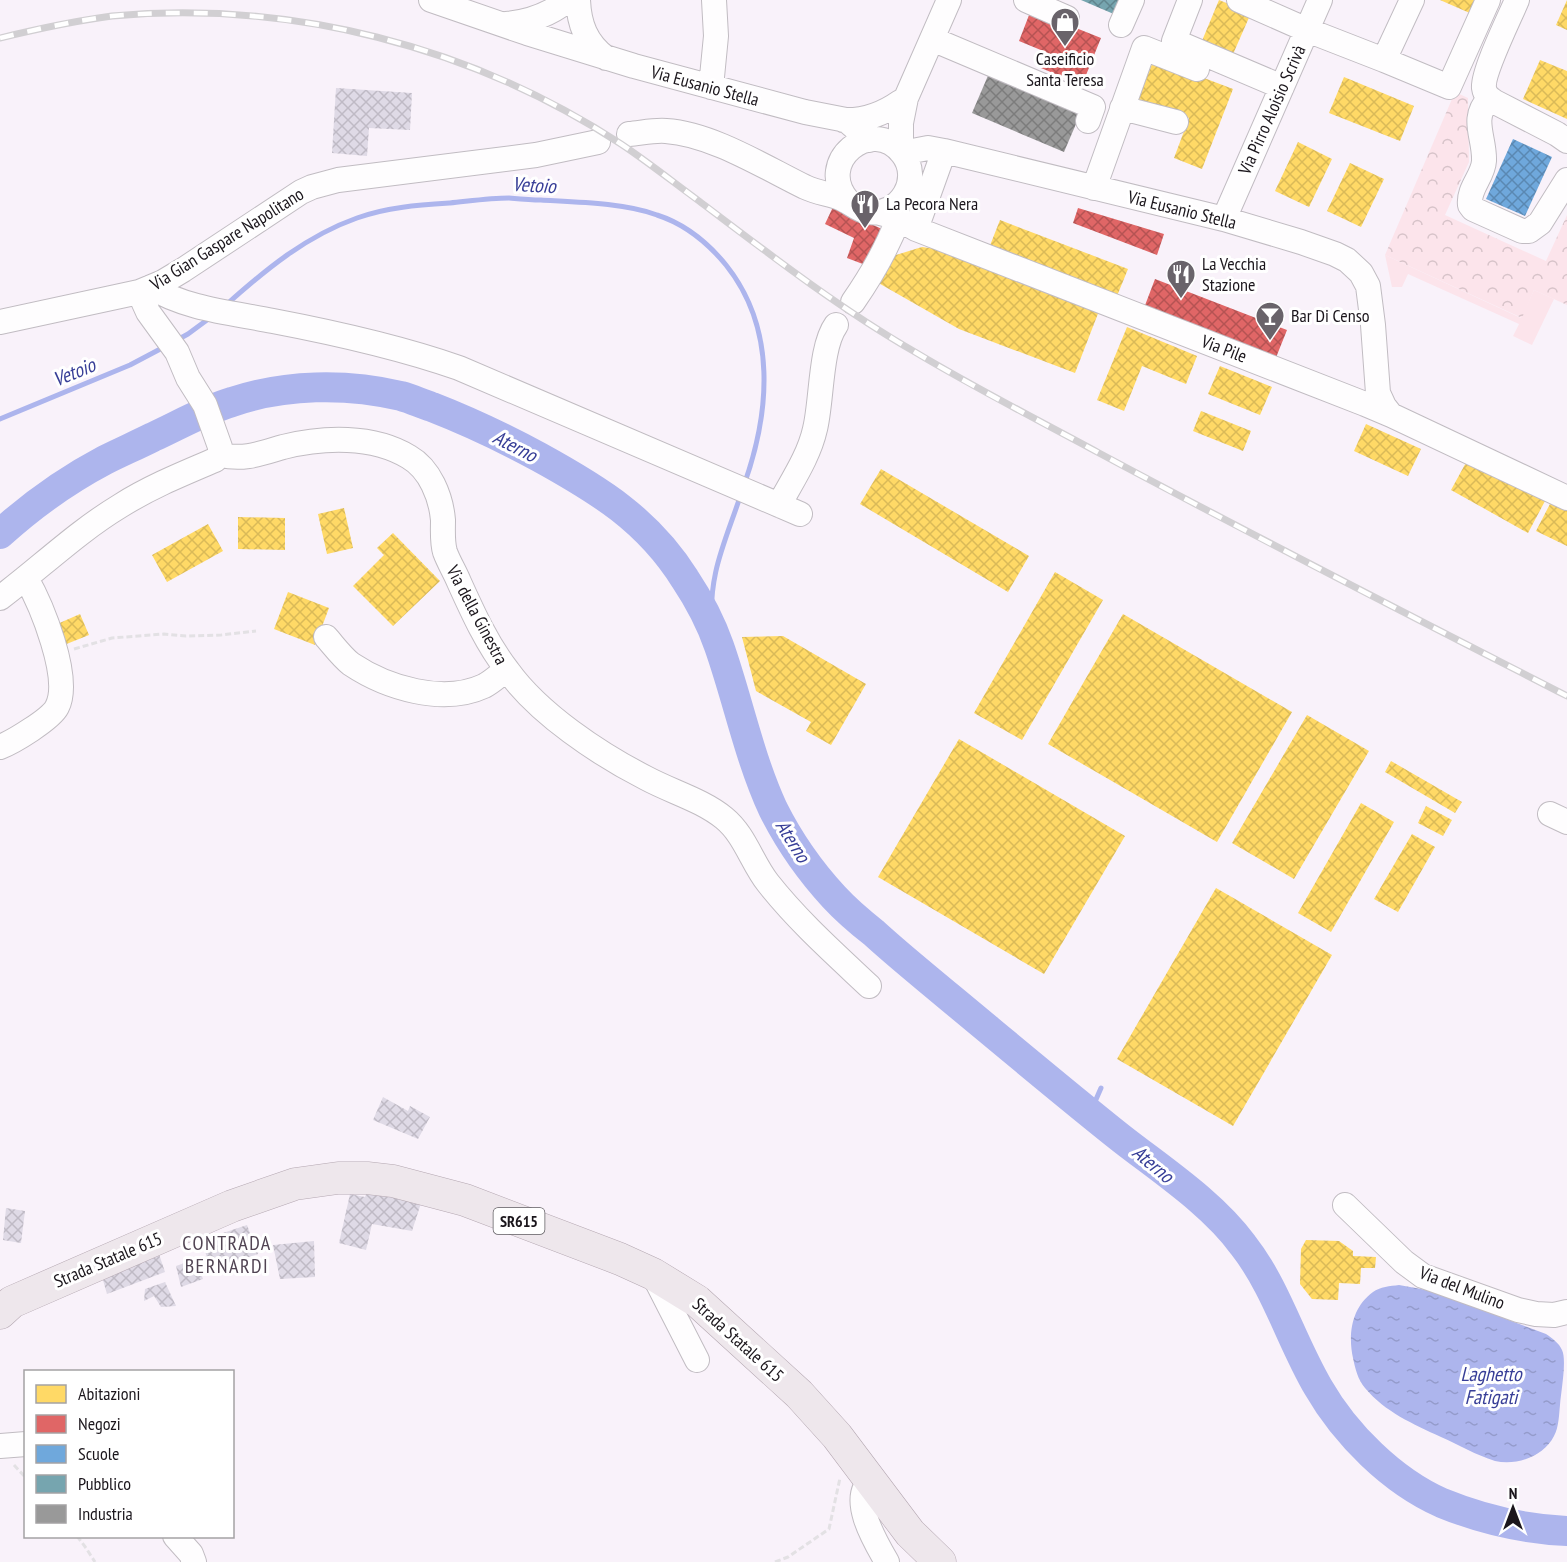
<svg xmlns="http://www.w3.org/2000/svg" width="1567" height="1562" font-family="'PT Sans Narrow',sans-serif">
  <style>
    .green { fill: #fce4eb }
    .forest { fill: url(#forest-crowns) }
    .water { fill: url(#water-ripples) }
    .homes { fill: url(#homes-cross-hatch) }
    .shops { fill: url(#shops-cross-hatch) }
    .schools { fill: url(#schools-cross-hatch) }
    .public { fill: url(#public-cross-hatch) }
    .industry { fill: url(#industry-cross-hatch) }
    .lines { fill: none; stroke-linecap: round; stroke-linejoin: round }
    .stream { stroke: #adb5ed; stroke-width: 5 }
    .river { stroke: #adb5ed; stroke-width: 30 }
    .building { fill: url(#building-cross-hatch) }
    .minor-casing { stroke: #c1bcc2; stroke-width: 26 }
    .major-casing { stroke: #b4a7b1; stroke-width: 33 }
    .path { stroke: #e3e1e4; stroke-width: 3; stroke-dasharray: 6 3; stroke-linecap: butt }
    .minor { stroke: #fefdfe; stroke-width: 24 }
    .major { stroke: #eee7ec; stroke-width: 32 }
    .rail-casing { stroke: #d1cfd2; stroke-width: 7 }
    .rail { stroke: #fff; stroke-width: 4.5; stroke-dasharray: 14; stroke-linecap: butt }
    .labels { text-anchor: middle; stroke-width: 6; stroke-linejoin: round; paint-order: stroke }
    .shield { fill: #fff; stroke: #5f5c60; stroke-width: 1.5 }
    .shield-label { font-size: 16px; font-weight: bold; fill: #1b161c }
    .poi-label { font-size: 18px; fill: #1b161c; stroke: #fff; text-anchor: start }
    .street-label { font-size: 18px; fill: #1b161c; stroke: #fff }
    .water-label { font-size: 20px; font-style: italic; fill: #373e97; stroke: #fff }
    .neighbourhood-label { font-size: 20px; letter-spacing: 1.5px; fill: #514453; stroke: #fff }
  </style>
  <defs>
    <pattern id="forest-crowns" width="20" height="18" patternUnits="userSpaceOnUse" patternTransform="scale(1.5)"><rect width="20" height="18" fill="#fce4eb"/><path d="M2 6a3 3 0 1 1 6 0M12 15a3 3 0 1 1 6 0" fill="none" stroke="#d7c3c9"/></pattern>
    <pattern id="water-ripples" width="26" height="14" patternUnits="userSpaceOnUse" patternTransform="scale(1.5)"><rect width="26" height="14" fill="#adb5ed"/><path d="M2 4q2-2 4 0t4 0M15 11q2-2 4 0t4 0" fill="none" stroke="#949bcb"/></pattern>
    <pattern id="homes-cross-hatch" width="8" height="8" patternUnits="userSpaceOnUse" patternTransform="scale(1.5)"><rect width="8" height="8" fill="#ffd966"/><path d="M0 0l8 8M0 8l8-8" fill="none" stroke="#daba58"/></pattern>
    <pattern id="shops-cross-hatch" width="8" height="8" patternUnits="userSpaceOnUse" patternTransform="scale(1.5)"><rect width="8" height="8" fill="#e06666"/><path d="M0 0l8 8M0 8l8-8" fill="none" stroke="#b55353"/></pattern>
    <pattern id="schools-cross-hatch" width="8" height="8" patternUnits="userSpaceOnUse" patternTransform="scale(1.5)"><rect width="8" height="8" fill="#6fa8dc"/><path d="M0 0l8 8M0 8l8-8" fill="none" stroke="#5a88b2"/></pattern>
    <pattern id="public-cross-hatch" width="8" height="8" patternUnits="userSpaceOnUse" patternTransform="scale(1.5)"><rect width="8" height="8" fill="#76a5af"/><path d="M0 0l8 8M0 8l8-8" fill="none" stroke="#60858e"/></pattern>
    <pattern id="industry-cross-hatch" width="8" height="8" patternUnits="userSpaceOnUse" patternTransform="scale(1.5)"><rect width="8" height="8" fill="#999"/><path d="M0 0l8 8M0 8l8-8" fill="none" stroke="#7c7c7c"/></pattern>
    <pattern id="building-cross-hatch" width="8" height="8" patternUnits="userSpaceOnUse" patternTransform="scale(1.5)"><rect width="8" height="8" fill="#dfdae6"/><path d="M0 0l8 8M0 8l8-8" fill="none" stroke="#bfbac5"/></pattern>
  </defs>
  <rect width="100%" height="100%" fill="#f9f2fa"/>
  <path class="green" d="M1385,255L1521,318L1534,290L1554,299L1532,345L1513,336L1519,324L1408,274L1402,287H1392Z"/>
  <path class="forest" d="M1455,92L1468,98L1469,162L1445,215L1546,261L1567,215V305L1534,290L1522,318L1385,255Z"/>
  <path class="water" d="M1399,1285L1432,1291L1546,1334C1552,1338 1559,1343 1562,1350C1567,1360 1561,1392 1560,1405C1559,1414 1559,1427 1554,1436C1544,1456 1517,1466 1495,1461C1476,1455 1459,1445 1441,1437C1413,1424 1385,1412 1365,1388C1358,1380 1355,1368 1353,1358C1348,1335 1351,1308 1373,1292C1380,1287 1390,1286 1399,1285Z"/>
  <path class="homes" d="M1219,0L1251,13L1230,61L1199,48Z
    M1440,0H1479L1472,14Z
    M1567,0V30L1556,25Z
    M1154,59L1233,89L1202,169L1174,158L1189,118L1138,99Z
    M1540,60L1567,71V119L1523,99Z
    M1344,77L1414,106L1400,141L1329,113Z
    M1298,142L1332,159L1309,207L1275,191Z
    M1350,163L1384,179L1361,227L1327,211Z
    M1000,220L1128,269L1117,296L989,248Z
    M922,247L936,249L1099,311L1075,373L959,329L875,281L887,262L896,255Z
    M1127,327L1197,356L1186,384L1142,366L1124,411L1097,400Z
    M1220,366L1272,387L1260,415L1208,394Z
    M1201,411L1251,431L1243,451L1193,431Z
    M1366,424L1421,449L1408,476L1354,451Z
    M1468,459L1545,501L1528,533L1451,490Z
    M881,469L1029,556L1008,592L860,504Z
    M1551,502L1567,510V546L1536,531Z
    M344,508L353,548L327,554L318,514Z
    M238,517L285,518V550L238,549Z
    M208,524L223,551L167,582L152,555Z
    M393,533L440,581L393,626L353,586L384,555L377,548Z
    M1055,572L1103,600L1022,740L974,713Z
    M288,592L329,608L315,645L274,629Z
    M80,614L89,635L64,645L55,625Z
    M1123,614L1292,712L1217,842L1048,744Z
    M783,636L866,684L831,745L806,731L811,722L756,691L742,637Z
    M1307,715L1369,751L1294,879L1232,843Z
    M959,739L1125,836L1044,974L878,877Z
    M1391,761L1462,802L1455,813L1385,772Z
    M1361,803L1394,822L1331,932L1298,913Z
    M1426,806L1452,820L1443,836L1418,823Z
    M1412,834L1435,847L1398,912L1374,899Z
    M1216,888L1332,955L1233,1126L1117,1059Z
    M1306,1240L1339,1241L1353,1251V1256L1376,1257L1375,1268H1361L1360,1284L1339,1283L1338,1300L1312,1299L1300,1284L1301,1249Z"/>
  <path class="shops" d="M1031,10L1101,38L1082,85L1041,68L1048,53L1019,41Z
    M833,207L882,229L868,266L847,258L854,238L825,224Z
    M1078,208L1164,234L1157,255L1073,223Z
    M1155,279L1287,330L1275,360L1144,308Z"/>
  <path class="schools" d="M1513,139L1552,157L1525,216L1486,199Z"/>
  <path class="public" d="M1081,0H1123L1116,15Z"/>
  <path class="industry" d="M990,71L1082,110L1064,152L972,113Z"/>
  <g class="lines">
    <path class="stream" d="M226,305C265,270 306,236 357,218C387,207 419,205 450,203C470,201 490,198 509,198C520,199 530,200 541,200C576,202 625,203 657,215C685,224 708,243 726,265C777,329 770,412 744,485
      M177,340L188,334L211,317
      M0,419L130,365L166,346
      M712,628C708,575 724,545 740,497
      M1096,1118L1094,1104L1101,1088"/>
    <path class="river" d="M0,534C32,505 67,480 105,460C121,452 137,445 153,437C179,425 205,410 232,402C285,384 346,383 401,396C412,399 422,404 432,407C468,421 504,438 539,457C599,490 648,520 685,579C699,600 711,623 719,646C738,700 749,757 773,809C789,841 810,871 834,897C846,910 860,922 874,933C898,955 923,975 948,996C1006,1044 1063,1092 1122,1139C1163,1171 1212,1203 1243,1245C1276,1287 1291,1341 1318,1387C1345,1434 1392,1481 1442,1503C1481,1519 1525,1529 1567,1531"/>
  </g>
  <path class="building" d="M336,88L412,93L410,130L369,128L367,156L332,153Z
    M383,1097L408,1111L410,1106L430,1117L418,1139L373,1120Z
    M369,1189L422,1200L412,1231L372,1224L366,1250L339,1243L350,1194L365,1197Z
    M6,1208L25,1211L21,1243L3,1240Z
    M247,1225L258,1254L210,1269L202,1240Z
    M314,1241L315,1277L280,1279L273,1245Z
    M159,1254L165,1272L107,1294L100,1270Z
    M196,1259L203,1279L181,1287L176,1266Z
    M165,1282L176,1306L161,1307L154,1296L144,1301L145,1289Z"/>
  <g class="lines">
    <g class="minor-casing">
      <path id="minor" d="M431,0L527,33L634,66L805,112L846,120L869,140
        M578,0C579,24 586,43 606,58
        M1026,0L1067,18
        M1190,0L1174,41L1282,87
        M1239,0L1307,30L1384,60L1412,0
        M1517,0C1510,17 1482,73 1484,88C1485,95 1489,98 1495,102L1557,134L1567,141
        M506,24C530,22 549,15 568,0
        M1121,25L1132,0
        M932,39L1093,107L1088,121
        M1384,60L1449,87L1488,0
        M711,87L716,36L714,0
        M1489,99C1470,119 1485,137 1484,161C1483,177 1468,188 1470,205L1473,209L1522,231H1529L1540,223L1567,180
        M1122,108L1176,122
        M843,120C864,121 883,114 900,102
        M629,134C641,133 654,130 666,131C712,134 764,167 805,187C816,192 828,194 840,198C850,202 857,210 868,212C900,217 923,179 902,153C872,115 814,162 848,201
        M901,152V123L906,98L949,0
        M902,153L928,148L944,151L1224,219L1301,242L1335,254L1347,260L1361,273L1368,286L1373,325L1378,393L1384,406L1391,415
        M1094,188L1144,48L1197,69
        M876,212L895,217L916,229L1365,404L1391,415L1567,498
        M1224,219L1320,0
        M916,229L944,151
        M151,287C185,309 234,313 273,321C336,333 399,347 459,368L800,514
        M853,302C871,276 887,249 898,219
        M0,322L139,292L163,282L183,270L301,192L312,187L338,180L536,155L598,142
        M220,455C245,460 259,454 283,447C323,437 373,435 409,457C430,469 441,497 443,520C443,531 442,542 445,552C449,563 455,572 459,582C473,613 487,644 508,671C539,714 599,754 646,778C672,792 702,800 724,818C745,835 752,863 768,883C798,921 834,953 869,986
        M779,505C792,481 809,456 815,429C822,401 820,347 836,325
        M0,598C40,568 77,532 120,506C150,487 182,474 215,460L220,455V447L205,405L188,378L177,352L148,312L139,292
        M326,637C334,646 342,657 351,664C387,688 443,705 484,686C492,682 499,675 506,670
        M0,747C13,742 51,719 57,707C72,678 41,604 26,578
        M1550,814L1567,822
        M1345,1205L1404,1262L1423,1276L1518,1310L1536,1314L1554,1315L1567,1312
        M653,1274L697,1360
        M0,1446L26,1444
        M872,1480C848,1498 876,1543 887,1562
        M175,1536L191,1554L194,1562"/>
    </g>
    <g class="major-casing">
      <path id="major" d="M0,1313L12,1302L232,1206L295,1184L338,1178H367L393,1181L465,1200L620,1259L653,1274L697,1301L799,1394L837,1436L910,1533L940,1562"/>
    </g>
    <path class="path" d="M74,649L112,638L164,634L186,636L221,635L256,631
      M14,1465L26,1478
      M77,1536L86,1548L95,1562
      M775,1562L788,1557L829,1529L840,1478"/>
    <use href="#minor" class="minor"/>
    <use href="#major" class="major"/>
    <g class="rail-casing">
      <path id="rail" d="M0,38C37,29 74,21 112,16C291,0 471,46 621,144C648,162 673,182 699,201C769,254 839,308 915,352C975,388 1038,420 1099,453C1254,536 1411,616 1567,696"/>
    </g>
    <use href="#rail" class="rail"/>
  </g>
  <defs>
    <g id="shop-pin" transform="scale(1.5)"><path d="M0 17L-7.5 6A9.5 9.5 0 1 1 7.5 6Z" fill="#69636a" stroke="#fff"/><path d="M-5-2.5h2.3a2.7 3.5 0 0 1 5.4 0H5L5.5 6h-11ZM-1.5-2.5h3a1.5 2.3 0 0 0-3 0Z" fill="#fff"/></g>
    <g id="restaurant-pin" transform="scale(1.5)"><path d="M0 17L-7.5 6A9.5 9.5 0 1 1 7.5 6Z" fill="#69636a" stroke="#fff"/><path d="M-5-6h1v4h1v-4h1v4h1v-4h1v5L-1.5 .5V6h-2V.5L-5-1ZM5-6V6H3V1.5H1.5Q1.5-4 5-6Z" fill="#fff"/></g>
    <g id="bar-pin" transform="scale(1.5)"><path d="M0 17L-7.5 6A9.5 9.5 0 1 1 7.5 6Z" fill="#69636a" stroke="#fff"/><path d="M-6-5H6L.8 .8V4.5H3.5V6h-7V4.5H-.8V.8Z" fill="#fff"/></g>
  </defs>
  <g fill-rule="evenodd">
    <use href="#shop-pin" x="1065" y="22"/>
    <use href="#restaurant-pin" x="865" y="204"/>
    <use href="#restaurant-pin" x="1181" y="274"/>
    <use href="#bar-pin" x="1270" y="316"/>
  </g>
  <g class="labels">
    <rect class="shield" x="493.5" y="1208" width="51" height="26" rx="4.5"/>
    <g class="shield-label">
      <text x="519" y="1227">SR615</text>
    </g>
    <g class="poi-label">
      <text x="1065" y="65" text-anchor="middle">Caseificio<tspan x="1065" dy="21">Santa Teresa</tspan></text>
      <text x="886" y="210">La Pecora Nera</text>
      <text x="1202" y="270">La Vecchia<tspan x="1202" dy="21">Stazione</tspan></text>
      <text x="1291" y="322">Bar Di Censo</text>
    </g>
    <g class="street-label">
      <text transform="translate(705 86) rotate(15)" y="6">Via Eusanio Stella</text>
      <text transform="translate(1272 110) rotate(-66)" y="6">Via Pirro Aloisio Scrivà</text>
      <text transform="translate(1182 210) rotate(14)" y="6">Via Eusanio Stella</text>
      <text transform="translate(227 239) rotate(-32)" y="6">Via Gian Gaspare Napolitano</text>
      <text transform="translate(1224 349) rotate(21)" y="6">Via Pile</text>
      <text transform="translate(477 615) rotate(62)" y="6">Via della Ginestra</text>
      <text transform="translate(108 1260) rotate(-23)" y="6">Strada Statale 615</text>
      <text transform="translate(1462 1288) rotate(21)" y="6">Via del Mulino</text>
      <text transform="translate(738 1340) rotate(42)" y="6">Strada Statale 615</text>
    </g>
    <g class="water-label">
      <text transform="translate(534 185) rotate(3)" y="7">Vetoio</text>
      <text transform="translate(74 372) rotate(-22)" y="7">Vetoio</text>
      <text transform="translate(515 446) rotate(27)" y="7">Aterno</text>
      <text transform="translate(793 841) rotate(58)" y="7">Aterno</text>
      <text transform="translate(1153 1164) rotate(40)" y="7">Aterno</text>
      <text x="1491" y="1381">Laghetto<tspan x="1491" dy="23">Fatigati</tspan></text>
    </g>
    <g class="neighbourhood-label">
      <text x="227" y="1250">CONTRADA<tspan x="227" dy="23">BERNARDI</tspan></text>
    </g>
  </g>
  <rect x="24" y="1370" width="210" height="168" fill="#ffffff" stroke="#a4a2a4" stroke-width="1.5"/>
  <rect x="36" y="1385" width="30" height="18" fill="#ffd966" stroke="#a4a2a4" stroke-width="1.5"/>
  <text x="78" y="1400" font-size="18" fill="#1b161c">Abitazioni</text>
  <rect x="36" y="1415" width="30" height="18" fill="#e06666" stroke="#a4a2a4" stroke-width="1.5"/>
  <text x="78" y="1430" font-size="18" fill="#1b161c">Negozi</text>
  <rect x="36" y="1445" width="30" height="18" fill="#6fa8dc" stroke="#a4a2a4" stroke-width="1.5"/>
  <text x="78" y="1460" font-size="18" fill="#1b161c">Scuole</text>
  <rect x="36" y="1475" width="30" height="18" fill="#76a5af" stroke="#a4a2a4" stroke-width="1.5"/>
  <text x="78" y="1490" font-size="18" fill="#1b161c">Pubblico</text>
  <rect x="36" y="1505" width="30" height="18" fill="#999999" stroke="#a4a2a4" stroke-width="1.5"/>
  <text x="78" y="1520" font-size="18" fill="#1b161c">Industria</text>
  <g transform="translate(1513 1508)" stroke="#ffffff" stroke-width="4.5" paint-order="stroke">
  <path d="M0-4.5L10 22L0 15L-10 22Z" fill="#1b161c"/>
  <text y="-9" font-size="16" font-weight="bold" text-anchor="middle" fill="#1b161c">N</text>
  </g>
</svg>
